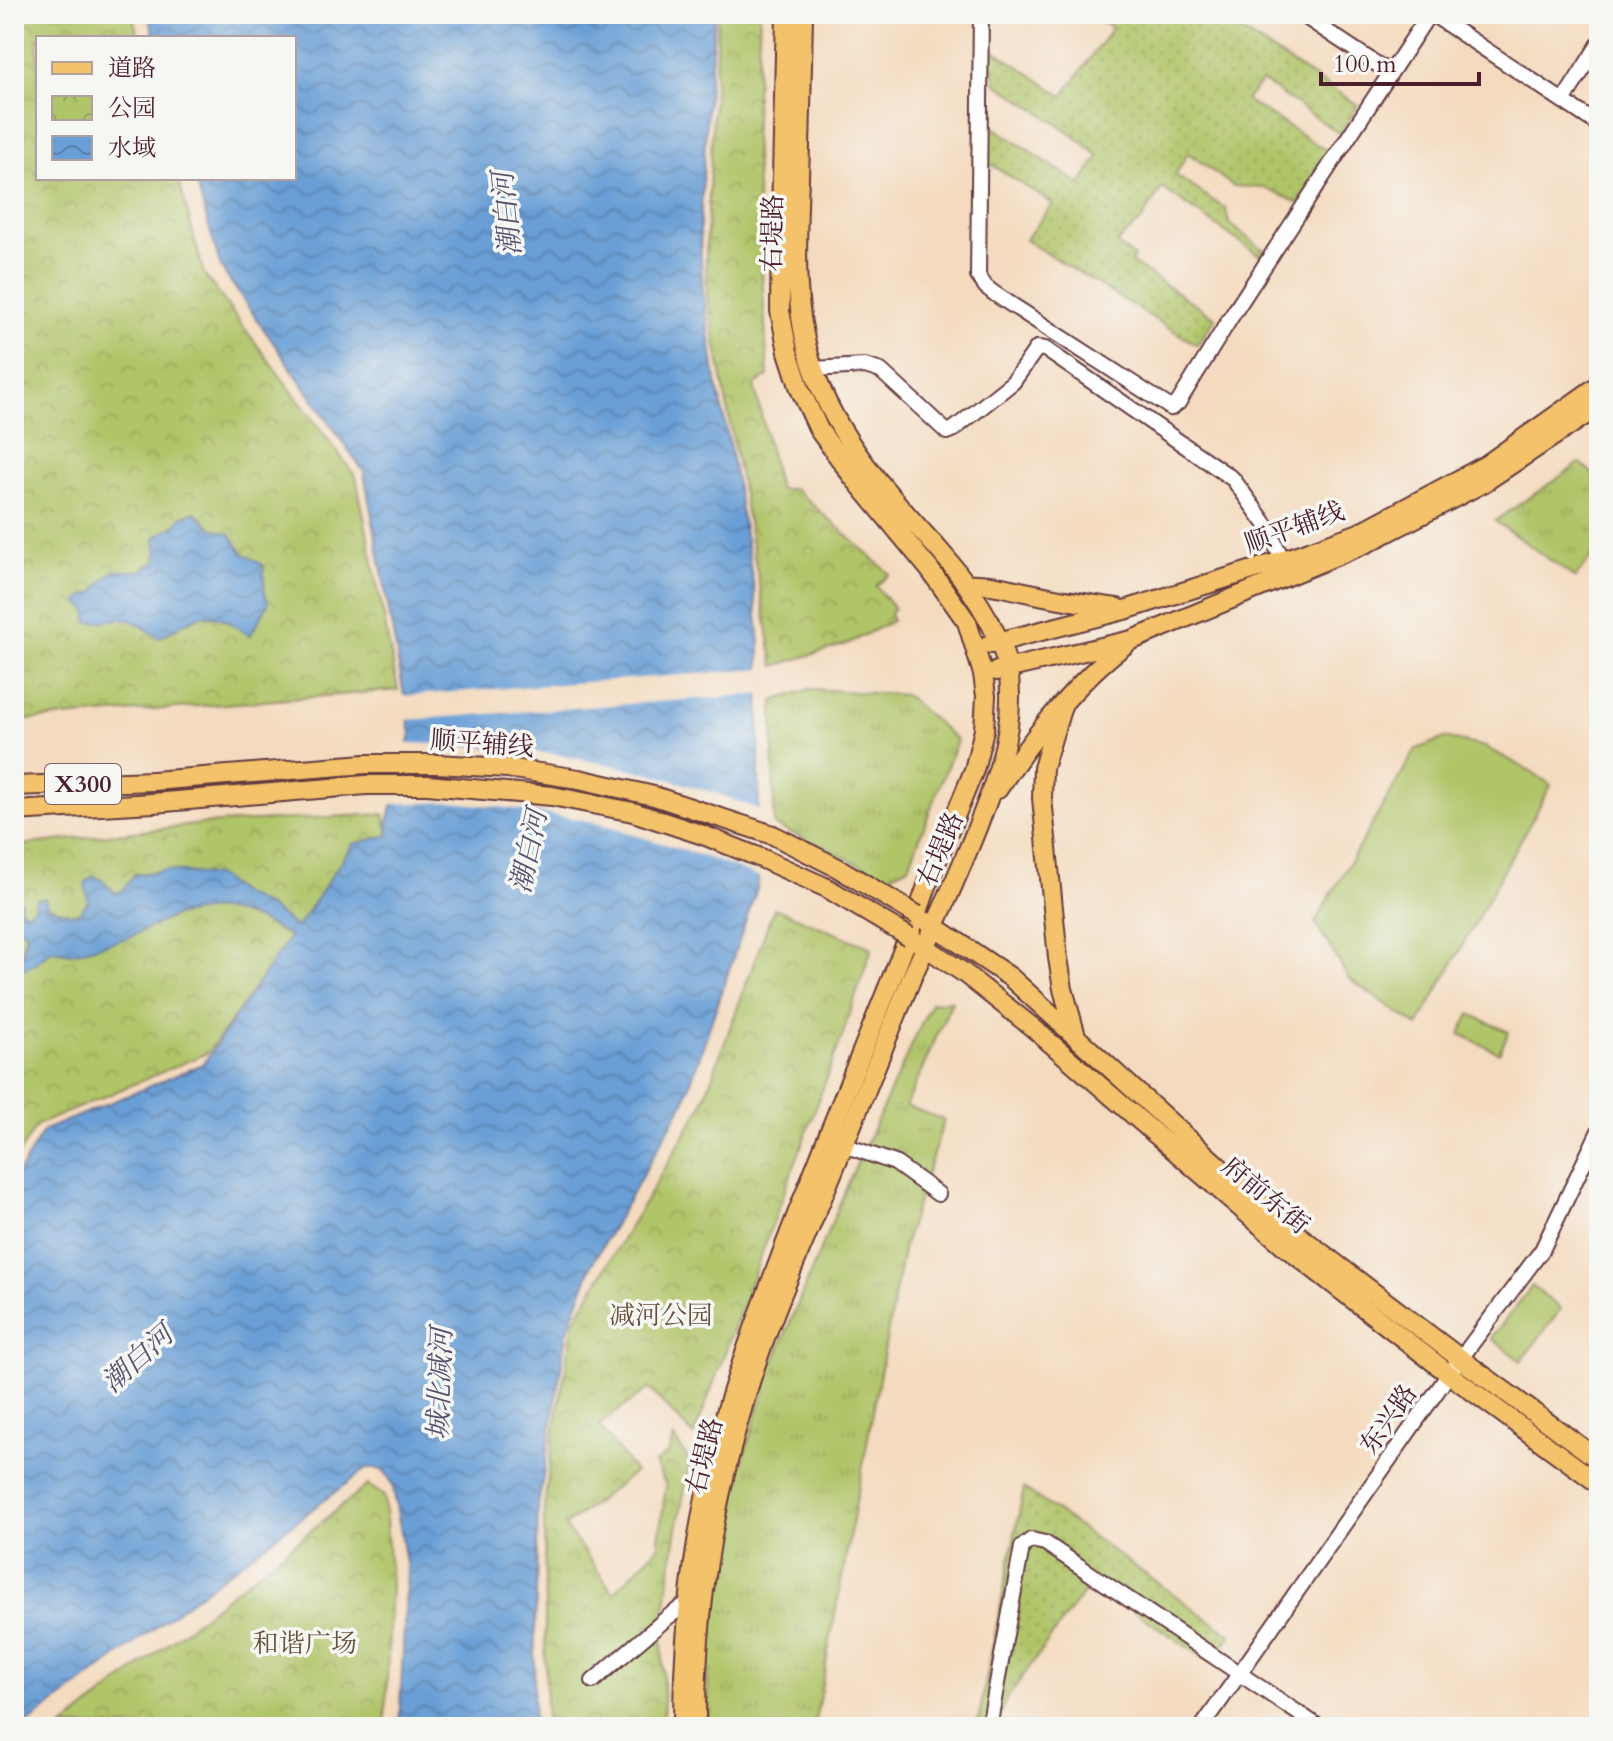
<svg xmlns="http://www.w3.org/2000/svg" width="1613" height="1741" font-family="Cardo,'Noto Serif SC',serif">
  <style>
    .grass { fill: url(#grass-tufts); stroke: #7d724a; stroke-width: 2 }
    .park { fill: url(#park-crowns); stroke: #7d724a; stroke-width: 2 }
    .garden { fill: url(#garden-dots); stroke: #7d724a; stroke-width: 2 }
    .pitch { fill: #b0c468; stroke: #7d724a; stroke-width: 2 }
    .water { fill: url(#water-waves); stroke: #5a5f80; stroke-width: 2 }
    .pier { fill: #f4dbbf }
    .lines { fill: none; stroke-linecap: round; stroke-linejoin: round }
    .minor-casing { stroke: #643b41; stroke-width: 18 }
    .major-casing { stroke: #643b41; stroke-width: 22 }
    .minor { stroke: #fff; stroke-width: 14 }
    .major { stroke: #f3c26a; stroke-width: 18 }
    .major-bridge-casing { stroke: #643b41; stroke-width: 22; stroke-linecap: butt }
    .major-bridge { stroke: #f3c26a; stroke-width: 18 }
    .labels { text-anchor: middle; stroke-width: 7; stroke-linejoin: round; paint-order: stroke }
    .shield { fill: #f6f6f2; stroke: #7e6067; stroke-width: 2 }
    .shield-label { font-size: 24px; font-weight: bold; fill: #4a1f2b }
    .street-label { font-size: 26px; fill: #4a1f2b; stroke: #f6f6f2 }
    .park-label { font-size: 26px; fill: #69513d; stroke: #f6f6f2 }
    .water-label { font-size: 28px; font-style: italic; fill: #56526f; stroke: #f6f6f2 }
  </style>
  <defs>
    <pattern id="grass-tufts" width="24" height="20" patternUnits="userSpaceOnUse" patternTransform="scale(2)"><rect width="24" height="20" fill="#b0c468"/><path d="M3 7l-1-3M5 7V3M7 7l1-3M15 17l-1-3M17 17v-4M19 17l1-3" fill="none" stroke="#99a85a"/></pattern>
    <pattern id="park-crowns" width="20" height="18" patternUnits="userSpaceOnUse" patternTransform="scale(2)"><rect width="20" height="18" fill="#b0c468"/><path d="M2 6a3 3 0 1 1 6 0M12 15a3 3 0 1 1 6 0" fill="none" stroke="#99a85a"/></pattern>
    <pattern id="garden-dots" width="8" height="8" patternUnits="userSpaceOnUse" patternTransform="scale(2)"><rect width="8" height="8" fill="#b0c468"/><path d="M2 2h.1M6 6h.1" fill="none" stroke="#99a85a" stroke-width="1.8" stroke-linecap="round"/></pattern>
    <pattern id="water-waves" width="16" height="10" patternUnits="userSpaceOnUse" patternTransform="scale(2)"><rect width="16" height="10" fill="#699fd6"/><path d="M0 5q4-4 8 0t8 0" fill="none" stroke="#5881ae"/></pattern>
  </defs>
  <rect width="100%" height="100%" fill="#f6f6f2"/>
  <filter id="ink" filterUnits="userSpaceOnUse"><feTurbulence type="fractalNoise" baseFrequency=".0125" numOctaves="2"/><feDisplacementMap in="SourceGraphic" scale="16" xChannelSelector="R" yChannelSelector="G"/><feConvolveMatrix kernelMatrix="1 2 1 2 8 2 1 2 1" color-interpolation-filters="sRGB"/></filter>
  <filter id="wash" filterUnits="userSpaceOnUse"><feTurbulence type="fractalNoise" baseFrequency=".006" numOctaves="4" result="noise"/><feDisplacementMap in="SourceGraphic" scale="32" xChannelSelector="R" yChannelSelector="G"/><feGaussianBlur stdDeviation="1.8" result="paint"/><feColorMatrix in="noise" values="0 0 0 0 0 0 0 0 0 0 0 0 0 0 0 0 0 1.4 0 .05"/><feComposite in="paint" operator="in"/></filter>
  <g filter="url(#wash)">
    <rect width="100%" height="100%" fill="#f4dbbf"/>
    <path class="grass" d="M1580,463L1599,479V548L1575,578L1495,521Z
      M810,689L905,695L957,740L909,866L887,877L774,825L773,701Z
      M952,1001L906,1106L944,1120L904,1245L814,1727H708V1649L733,1493L770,1370L850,1179L931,1003Z"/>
    <path class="park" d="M14,14H132L139,38H38V178H178L204,274L356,477L398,690L14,721Z
      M718,14H760L754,138L768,376L754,385L779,489H795L890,574L876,586L894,609L890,613L892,621L847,644L774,666L707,295L706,253Z
      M384,814L389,836L280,956L207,1053L37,1125L14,1162V846L202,824Z
      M774,908L872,948L840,1042L694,1436L649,1388L599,1425L635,1472L565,1526L614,1593L658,1547L666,1485L655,1463L668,1453L674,1438L690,1462L676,1534L662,1631L664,1727H546L544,1507L553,1439L574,1321L701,1107Z
      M368,1485L384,1496L391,1583L385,1727H63Z"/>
    <path class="garden" d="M1091,14H1214L1358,105L1340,134L1262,81L1246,100L1329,152L1299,203L1264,188L1233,186L1188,153L1175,175L1226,209L1229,224L1264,250L1263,258L1162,188L1141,221L1116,243L1134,257L1131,262L1216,318L1197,345L1025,240L1053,204L984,160L986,122L1081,185L1099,156L1068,131L996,83L988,46L1063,96L1112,28Z
      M1024,1488L1231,1635L1211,1663L1091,1582L1005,1701L996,1727H977Z"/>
    <path class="pitch" d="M1445,738L1485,747L1531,771L1551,785L1418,1026L1349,979L1315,922L1416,749Z
      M1470,1014L1509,1032L1499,1053L1460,1034Z
      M1532,1286L1561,1309L1521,1361L1491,1338Z"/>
    <path class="water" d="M148,14H715L707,110L700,228L702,284L716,381L730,446L754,588L760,643L758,885L684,1102L592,1264L567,1333L538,1506L533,1727H399L407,1569L393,1486L389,1478L384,1471L376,1468H367L23,1727H14V1180L44,1130L203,1064L290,936L259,920L237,913L215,909L174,916L127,938L72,953L51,950C40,959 29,973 14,968V954L22,955L26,931L14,925V898L21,901L20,908L27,913L34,908V904L37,899L45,898L48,907L71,914L79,913L88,902L85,883L93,876L104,881L115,894L124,889L134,875L166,870L218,876L242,894L267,906L297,927L353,844L389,835L388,822L411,734L364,472L221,268L195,178H294V38H155Z
      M195,512L212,528L230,534L243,553L263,565L265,593L268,604L250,636C237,626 219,613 201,616C186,619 172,632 159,638C148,631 136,619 122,619C111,618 100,624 88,622L87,610L78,602L86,595L94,593L101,583L114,571H141L157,561L155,537L176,525L181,517Z"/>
    <path class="pier" d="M764,669V694L405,720L400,696Z
      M405,743L451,744L555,754L649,773L723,796L763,811L762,878L709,858L590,821L500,807L452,802L388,804Z"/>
  </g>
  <g filter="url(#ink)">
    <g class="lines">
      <g class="minor-casing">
        <path id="minor" d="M981,14L978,276L986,287L995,294L1171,408L1178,403L1233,314L1429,14
          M1301,14L1390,73
          M1432,14L1599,125
          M1563,101L1599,44
          M813,369L865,366L881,371L947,432L954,429L1013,382L1037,348L1045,349L1233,479L1267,526L1286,568
          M844,1145L895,1163L938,1194
          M593,1681L668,1617L689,1602
          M989,1727L1022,1547L1031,1540L1045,1543L1319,1727
          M1202,1727L1449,1374L1542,1250L1599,1131"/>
      </g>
      <g class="major-casing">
        <path id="major" d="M966,584C989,582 1013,590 1035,594C1062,600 1089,604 1117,608
          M990,644L1128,609L1278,562L1359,533L1486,465L1599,385
          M997,671L1132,640L1367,543L1483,483L1599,406
          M1062,706L1043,768L1042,798L1058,958L1063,989L1076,1036
          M14,786L153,781
          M998,789C1031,739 1078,679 1126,644
          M14,811L153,803
          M928,922L1010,977L1250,1195L1298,1235L1470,1366L1599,1460
          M918,942L964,973L1032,1027L1288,1249L1449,1374L1599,1484
          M683,1727C683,1648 690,1570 706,1493C723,1406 756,1322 787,1240C829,1131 874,1023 917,915L929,880L974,770L984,730L986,696L983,674L967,622L930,570L853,477L819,430L800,389L788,352L780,311L781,216L786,14
          M696,1727C695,1616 713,1505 745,1399C765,1329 795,1263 823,1196C853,1123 882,1050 912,977C931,935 950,893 968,850C991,794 1018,732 1008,670C1001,631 965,579 939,550C889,496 837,440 813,368C792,307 797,241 799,177C801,123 802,68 803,14"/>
      </g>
      <use href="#minor" class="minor"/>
      <use href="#major" class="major"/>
      <g class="major-bridge-casing">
        <path id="major-bridge" d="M153,781L365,764H437L507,768L579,779L654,796L773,835L838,868L917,915
          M153,803L366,785H427L552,796L633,812L703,835L761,858L827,888L909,937"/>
      </g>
      <use href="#major-bridge" class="major-bridge"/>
    </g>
  </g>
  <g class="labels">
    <rect class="shield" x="45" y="764" width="76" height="40" rx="6"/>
    <g class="shield-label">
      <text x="83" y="792">X300</text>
    </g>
    <g class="street-label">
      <text transform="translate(772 233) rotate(-89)" y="9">右堤路</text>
      <text transform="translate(1294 527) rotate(-20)" y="9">顺平辅线</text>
      <text transform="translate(482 743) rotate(4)" y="9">顺平辅线</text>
      <text transform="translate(940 849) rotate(-67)" y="9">右堤路</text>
      <text transform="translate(1266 1195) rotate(40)" y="9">府前东街</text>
      <text transform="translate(1388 1419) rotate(-55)" y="9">东兴路</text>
      <text transform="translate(704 1456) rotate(-76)" y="9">右堤路</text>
    </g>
    <g class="park-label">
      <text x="661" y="1324">减河公园</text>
      <text x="305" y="1652">和谐广场</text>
    </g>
    <g class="water-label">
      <text transform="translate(506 214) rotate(-96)" y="10">潮白河</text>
      <text transform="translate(528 851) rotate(-78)" y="10">潮白河</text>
      <text transform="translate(137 1358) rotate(-42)" y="10">潮白河</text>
      <text transform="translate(439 1384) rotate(-88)" y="10">城北减河</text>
    </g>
  </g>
  <rect width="1613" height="1741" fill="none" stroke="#f6f6f2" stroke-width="48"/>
  <rect x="36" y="36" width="260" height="144" fill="#f6f6f2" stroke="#b1a0a2" stroke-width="2"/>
  <rect x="52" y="62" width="40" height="12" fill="#f3c26a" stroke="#b1a0a2" stroke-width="2"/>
  <text x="108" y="76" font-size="24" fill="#4a1f2b">道路</text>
  <rect x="52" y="96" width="40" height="24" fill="url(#park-crowns)" stroke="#b1a0a2" stroke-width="2"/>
  <text x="108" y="116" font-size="24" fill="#4a1f2b">公园</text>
  <rect x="52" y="136" width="40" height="24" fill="url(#water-waves)" stroke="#b1a0a2" stroke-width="2"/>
  <text x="108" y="156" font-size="24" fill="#4a1f2b">水域</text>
  <path d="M1321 72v12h158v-12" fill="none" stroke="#4a1f2b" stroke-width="4"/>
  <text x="1333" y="72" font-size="24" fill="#4a1f2b" stroke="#f6f6f2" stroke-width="6" paint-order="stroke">100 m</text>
</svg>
